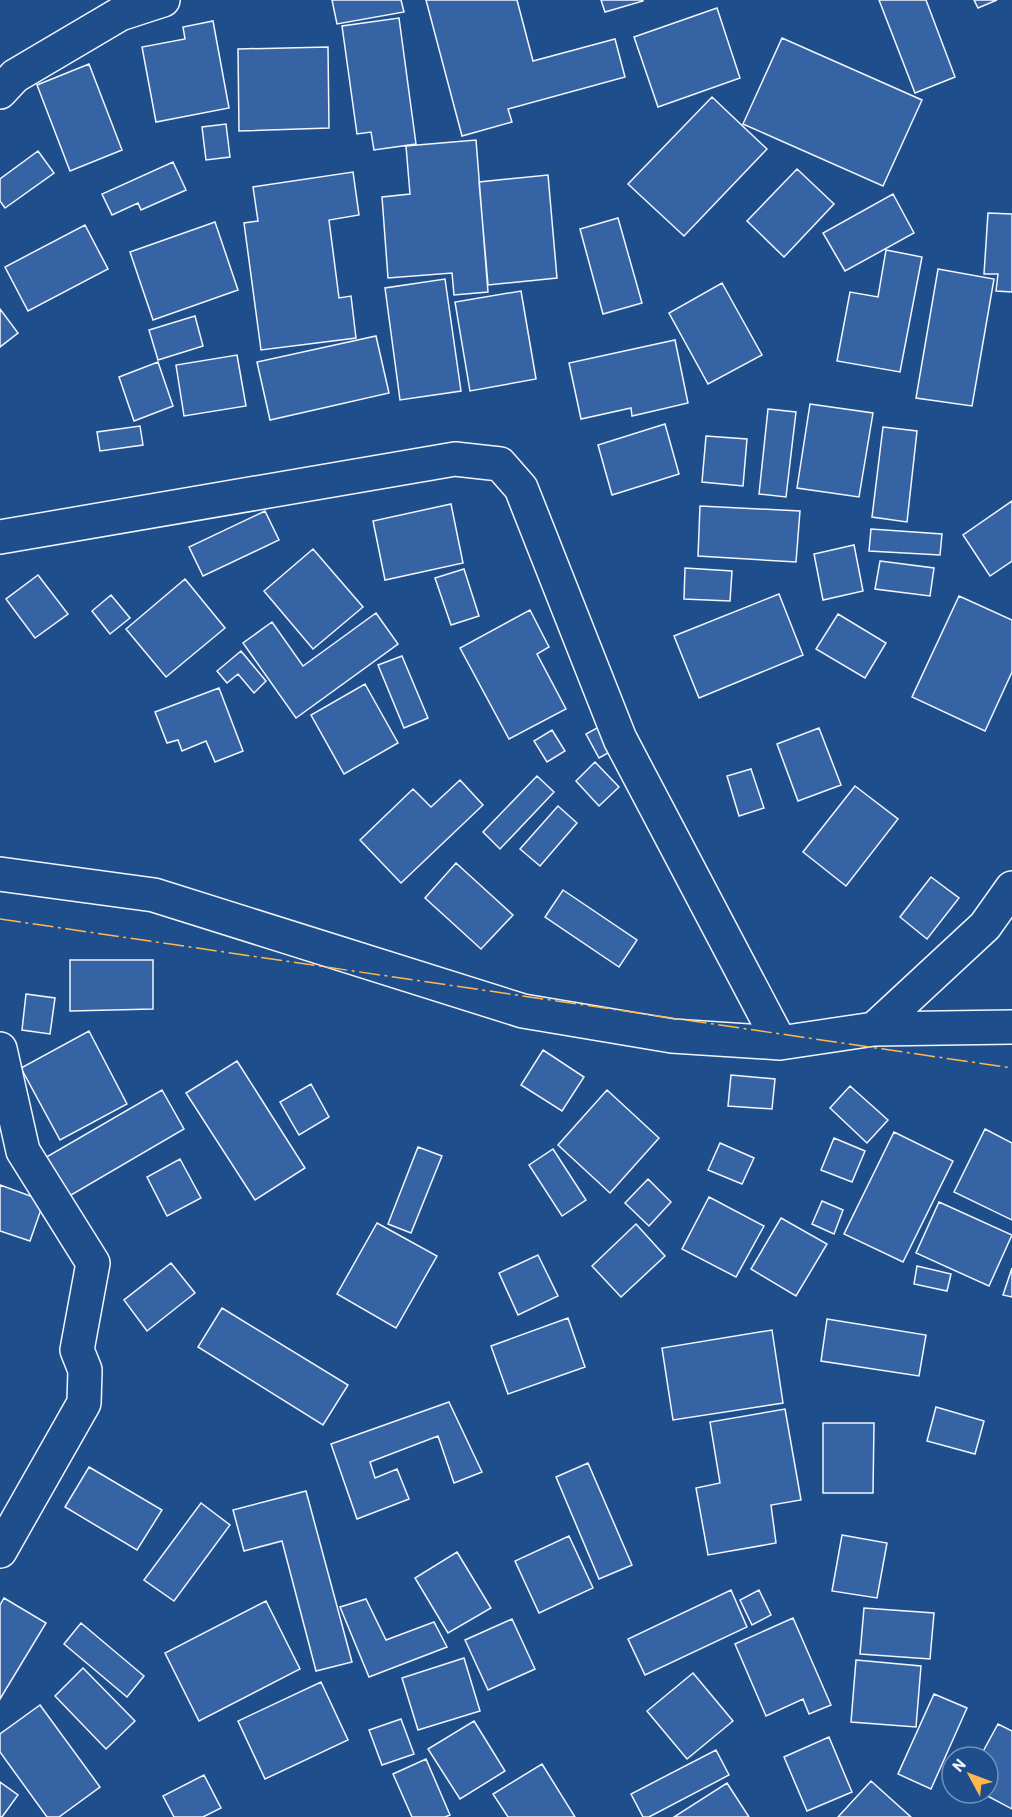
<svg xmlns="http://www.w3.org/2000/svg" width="1012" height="1817" font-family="Barlow,sans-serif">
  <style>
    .building { fill: #3563a3; stroke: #f2f6ff; stroke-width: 1.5 }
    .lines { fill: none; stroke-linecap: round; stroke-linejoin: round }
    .minor-casing { stroke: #f2f6ff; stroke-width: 36 }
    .minor { stroke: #1f4e8c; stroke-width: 33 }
    .power { stroke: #ffb74d; stroke-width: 1.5; stroke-dasharray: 21 4.5 3 4.5; stroke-linecap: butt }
  </style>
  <rect width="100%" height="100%" fill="#1f4e8c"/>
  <path class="building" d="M332,0H401L404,12L337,24Z
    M426,0H517L533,61L615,39L625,77L508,109L512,122L462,136Z
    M601,0H643V1L605,12Z
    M879,0H926L955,77L915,93Z
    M974,0H997L978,8Z
    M717,8L740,78L658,107L634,37Z
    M399,18L416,144L374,150L371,132L357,134L342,26Z
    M213,21L229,108L156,122L142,47L185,39L183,27Z
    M782,38L922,100L883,186L743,124Z
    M328,47L329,128L239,131L238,49Z
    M89,64L122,150L70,171L37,85Z
    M712,97L767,149L684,236L628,184Z
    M226,124L230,157L206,160L202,127Z
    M476,140L488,292L454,295L452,273L388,278L382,197L410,194L406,146Z
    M38,151L54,173L5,208L0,201V179Z
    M173,162L186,190L141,210L138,203L112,215L102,194Z
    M797,169L834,204L784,257L747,221Z
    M353,172L359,215L329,220L339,298L351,296L356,338L261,350L244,223L258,221L253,187Z
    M548,175L557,278L488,285L479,182Z
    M893,194L914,233L845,271L823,233Z
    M988,213L1012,214V292L996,291L998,274H984Z
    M618,218L642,303L603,314L580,229Z
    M215,222L238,290L153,320L130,252Z
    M85,225L108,269L28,311L5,267Z
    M886,250L922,257L900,372L837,361L850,292L878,297Z
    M938,269L994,279L972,406L916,398Z
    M445,279L461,391L400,400L385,288Z
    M722,283L762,355L708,384L669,313Z
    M521,291L536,379L470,391L455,302Z
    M0,309L18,333L0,347Z
    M195,316L203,346L158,360L149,330Z
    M376,336L389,393L270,420L257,362Z
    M675,340L688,403L632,416L631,408L581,419L569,363Z
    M237,355L246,406L184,416L176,365Z
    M158,362L173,406L134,421L119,377Z
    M810,404L873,413L859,497L797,488Z
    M768,409L796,412L786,497L759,494Z
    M665,424L679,474L612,495L598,445Z
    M140,426L143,445L100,451L97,432Z
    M883,427L917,431L907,522L872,517Z
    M706,436L747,439L743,486L702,482Z
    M1012,501V561L990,576L963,535Z
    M451,504L463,563L385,580L373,521Z
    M700,506L800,511L796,562L698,556Z
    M265,511L279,540L203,576L189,547Z
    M871,529L942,534L940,555L869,551Z
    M854,545L863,591L823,600L814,554Z
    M313,549L363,607L313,649L264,591Z
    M880,561L934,568L930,596L875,589Z
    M685,568L732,571L730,601L684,599Z
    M464,569L479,616L451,625L435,578Z
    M38,575L68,614L35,638L6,599Z
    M185,579L225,628L166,677L126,629Z
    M779,594L803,655L699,698L674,636Z
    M111,595L130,618L110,634L92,611Z
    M959,596L1012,620V672L985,731L912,697Z
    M530,610L549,647L537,654L566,709L509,739L460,648Z
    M376,613L398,644L296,718L243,643L272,622L303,666Z
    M838,614L886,643L865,678L816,649Z
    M241,651L266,681L254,693L238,674L227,683L217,671Z
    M402,656L428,718L404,728L378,665Z
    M365,684L398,743L344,774L311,715Z
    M219,688L243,751L215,762L206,741L182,751L178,740L167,743L155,712Z
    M606,723L619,747L599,758L586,734Z
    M819,728L841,785L798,801L777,744Z
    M552,730L565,751L547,762L534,741Z
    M595,762L619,787L599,806L576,781Z
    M751,769L764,808L739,816L727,776Z
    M537,776L554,792L500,849L483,832Z
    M460,780L483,805L401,883L360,840L413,789L431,807Z
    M855,786L898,819L846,886L803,852Z
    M558,806L577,823L540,866L520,849Z
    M456,863L513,915L481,949L425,898Z
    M931,877L959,898L927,939L900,917Z
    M563,890L637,940L619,967L545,917Z
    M70,960H153V1009L70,1011Z
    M26,994L55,998L50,1034L22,1030Z
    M89,1031L127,1104L60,1140L21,1068Z
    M543,1050L584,1077L562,1111L521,1085Z
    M237,1061L305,1168L255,1200L186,1093Z
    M731,1075L775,1079L772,1109L728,1106Z
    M311,1084L329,1117L299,1135L280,1102Z
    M850,1086L888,1120L867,1143L830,1108Z
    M162,1090L184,1129L66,1198L43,1159Z
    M607,1090L659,1138L610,1193L558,1145Z
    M985,1129L1012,1143V1220L954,1192Z
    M894,1132L953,1161L903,1262L844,1234Z
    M834,1138L865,1151L852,1182L821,1170Z
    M720,1143L754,1158L742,1184L708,1170Z
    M418,1147L442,1156L411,1233L388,1224Z
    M553,1149L586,1200L562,1216L529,1165Z
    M180,1159L201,1198L167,1216L147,1177Z
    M648,1179L671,1202L649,1226L625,1203Z
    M0,1185L44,1201L30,1241L0,1231Z
    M709,1197L764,1226L736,1277L682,1249Z
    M822,1201L843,1210L834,1234L812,1224Z
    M939,1202L1012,1235L989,1286L916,1253Z
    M781,1218L827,1244L796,1296L751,1269Z
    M377,1223L437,1256L396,1328L337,1294Z
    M636,1224L665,1256L621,1297L592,1266Z
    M538,1255L558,1296L518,1315L499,1273Z
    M171,1263L195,1293L147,1331L124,1300Z
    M917,1266L951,1274L947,1291L914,1284Z
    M1012,1268V1297L1003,1295Z
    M222,1308L348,1385L323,1425L198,1347Z
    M568,1318L585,1367L508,1394L491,1346Z
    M827,1319L926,1335L919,1376L821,1361Z
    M772,1330L783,1403L673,1420L662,1348Z
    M449,1402L482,1472L454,1483L438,1436L370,1462L375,1478L397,1469L409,1499L357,1519L331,1444Z
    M936,1407L984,1421L975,1454L927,1441Z
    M785,1409L801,1500L771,1505L776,1543L708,1555L696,1488L720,1483L710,1422Z
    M823,1423H874L873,1493H823Z
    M588,1463L632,1565L599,1579L556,1477Z
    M89,1467L162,1510L137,1550L65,1507Z
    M306,1491L352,1662L316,1671L282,1541L244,1551L233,1510Z
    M201,1503L230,1525L174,1601L144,1580Z
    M842,1535L887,1543L877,1598L832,1591Z
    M569,1536L593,1588L539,1613L515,1561Z
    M457,1552L491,1608L448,1633L415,1578Z
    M731,1590L747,1627L645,1675L628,1639Z
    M759,1590L771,1615L752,1625L740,1600Z
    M4,1598L46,1623L0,1699V1605Z
    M366,1599L386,1640L434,1622L447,1647L369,1677L340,1607Z
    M266,1601L300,1669L199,1721L165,1653Z
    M864,1608L934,1613L930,1659L860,1654Z
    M793,1618L831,1705L809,1714L803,1699L766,1716L735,1644Z
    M512,1619L535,1669L488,1690L465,1640Z
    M81,1623L144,1676L127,1697L64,1644Z
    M464,1658L480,1711L418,1730L402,1678Z
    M856,1660L921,1666L916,1727L851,1722Z
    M83,1668L135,1721L106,1749L55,1696Z
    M693,1673L733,1721L687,1759L647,1711Z
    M321,1682L348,1740L265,1779L238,1721Z
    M934,1694L967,1708L931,1789L898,1774Z
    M40,1705L100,1787L59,1817H47L0,1752V1734Z
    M401,1719L414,1754L382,1765L369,1730Z
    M474,1721L505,1771L460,1799L428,1749Z
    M998,1724L1012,1731V1809L982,1793H988V1757H980Z
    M829,1737L852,1792L807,1811L784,1757Z
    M716,1750L729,1775L649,1817H643L631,1794Z
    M426,1759L450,1815L445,1817H412L393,1774Z
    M542,1764L575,1817H508L493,1794Z
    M204,1775L221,1808L203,1817H174L163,1796Z
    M871,1781L911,1817H838Z
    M0,1782L18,1795L2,1817H0Z
    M727,1783L749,1817H674Z"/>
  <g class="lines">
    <g class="minor-casing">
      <path id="minor" d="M0,92L15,76L120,14L163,0
        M0,537L455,459L500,464L521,488L620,739L780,1043
        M0,874L154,895L523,1011L672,1036L780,1043L874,1029L1012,1027
        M874,1029L985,926L1012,888
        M0,1049L23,1151L93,1263L77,1350L85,1370L84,1403L0,1551"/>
    </g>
    <use href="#minor" class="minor"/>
    <path class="power" d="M0,919L1012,1068"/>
  </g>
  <g transform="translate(970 1775) rotate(311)"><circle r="28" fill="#1f4e8c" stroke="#7391ba" stroke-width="1.5"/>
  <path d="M0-4.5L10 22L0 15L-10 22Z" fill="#ffb74d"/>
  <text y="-9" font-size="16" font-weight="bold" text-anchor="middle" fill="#f2f6ff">N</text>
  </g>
</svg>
